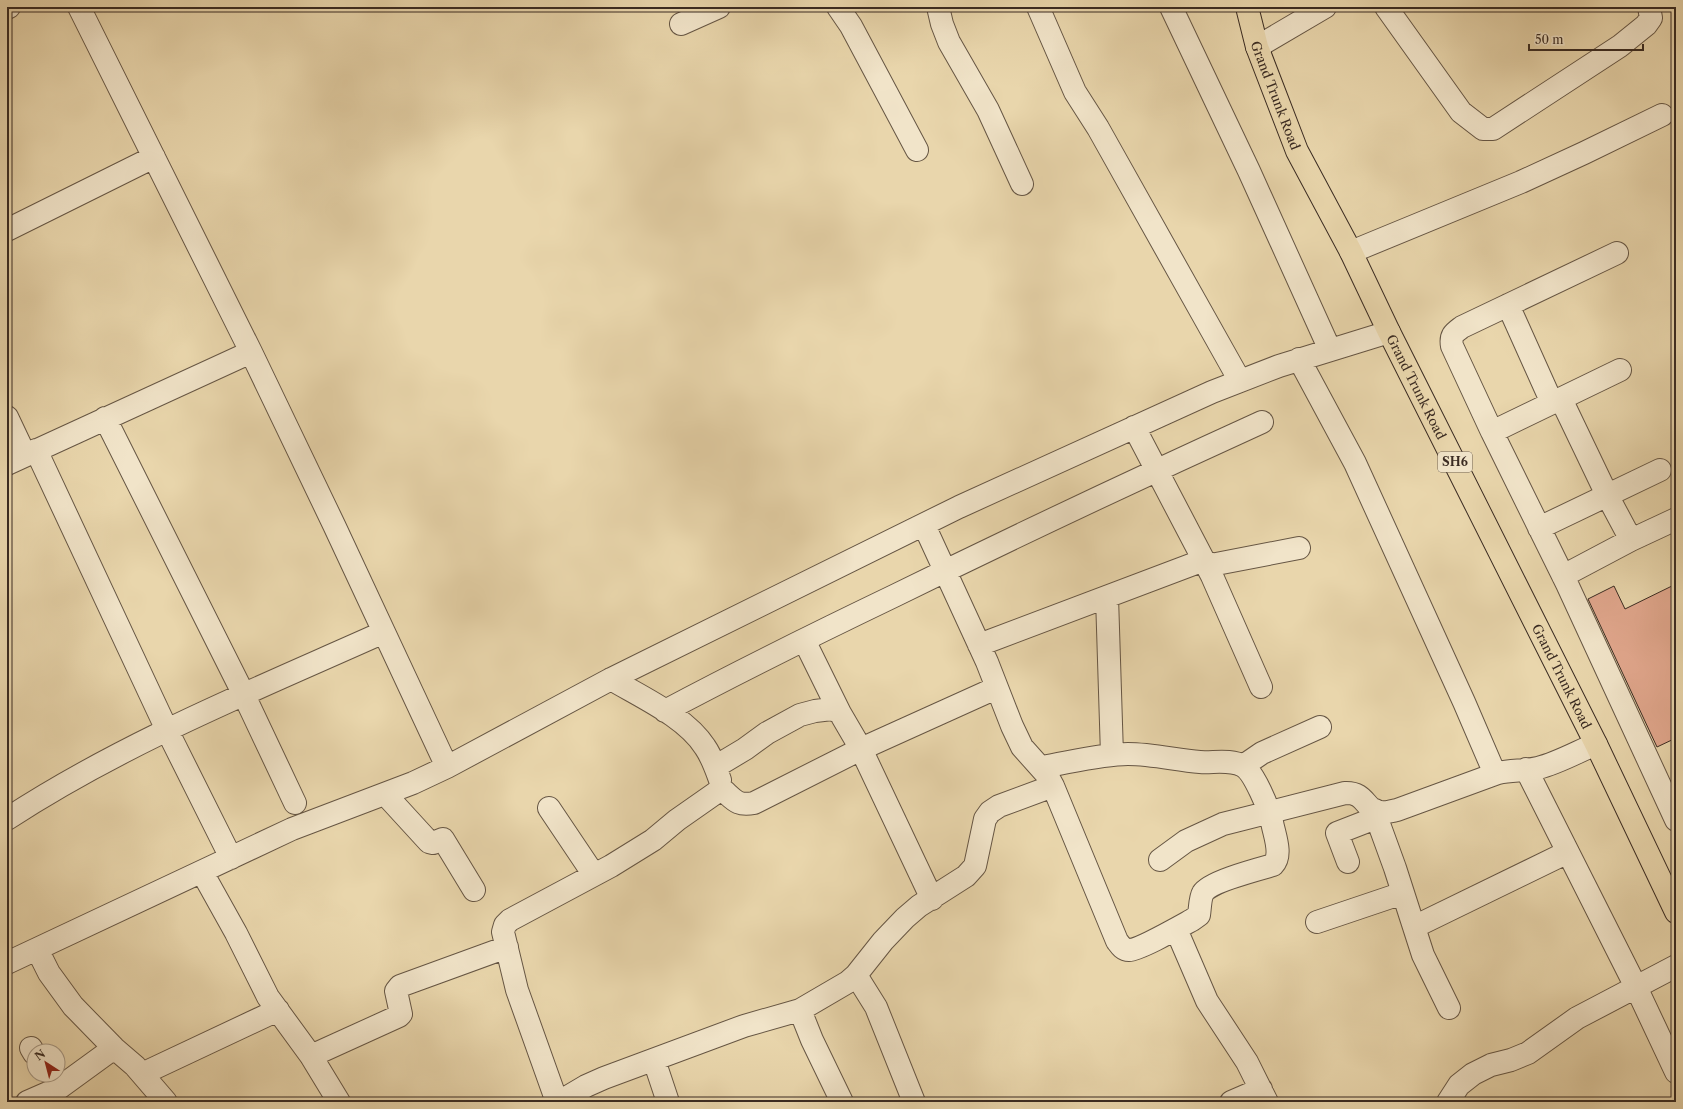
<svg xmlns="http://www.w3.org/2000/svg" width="1683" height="1109" font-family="'Libre Caslon Text',serif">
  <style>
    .building { fill: #e1a78d; stroke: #3a2b22 }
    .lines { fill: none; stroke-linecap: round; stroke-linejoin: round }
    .minor-casing { stroke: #665644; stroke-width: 24 }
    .major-casing { stroke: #3a2b22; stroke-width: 24 }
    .minor { stroke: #f1e4c9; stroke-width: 22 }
    .major { stroke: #e9d6ac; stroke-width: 22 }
    .labels { text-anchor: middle; stroke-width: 4; stroke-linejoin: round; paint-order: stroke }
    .shield { fill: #f1e4c9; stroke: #716254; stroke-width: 1 }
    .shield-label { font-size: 12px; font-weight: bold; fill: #3a2b22 }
    .street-label { font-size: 13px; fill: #3a2b22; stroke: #f1e4c9 }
  </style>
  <rect width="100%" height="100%" fill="#e9d6ac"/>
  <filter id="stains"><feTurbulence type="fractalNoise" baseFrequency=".005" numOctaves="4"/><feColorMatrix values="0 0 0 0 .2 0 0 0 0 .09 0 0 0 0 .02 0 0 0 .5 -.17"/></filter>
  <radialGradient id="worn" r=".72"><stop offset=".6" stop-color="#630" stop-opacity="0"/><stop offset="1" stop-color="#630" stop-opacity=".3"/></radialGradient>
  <path class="building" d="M1676,584V738L1657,747L1588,599L1614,586L1625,609Z"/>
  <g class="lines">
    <g class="minor-casing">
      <path id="minor" d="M79,7L251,352L334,525L447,767
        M838,7L851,26L917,150
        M938,7L942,24L949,42L988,110L1022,184
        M1038,7L1075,92L1098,128L1240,381
        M1171,7L1249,171L1330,350
        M1386,7L1461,112L1483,129H1493L1620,46L1646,25L1651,18L1649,7
        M7,8L9,7
        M681,24L719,7
        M1257,47L1325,7
        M7,230L154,157
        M1351,252L1521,182L1584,153L1662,115
        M1617,253L1462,327C1454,333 1450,335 1452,346L1492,432L1567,584L1676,820
        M1508,305L1552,403
        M1299,359L1355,463L1464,702L1495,774
        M1561,399L1607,495L1631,540
        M7,417L25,455
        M105,418L244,695L295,803
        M1134,427L1212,576L1261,687
        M1492,432L1620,370
        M36,450L167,730L231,858
        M7,464L251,352
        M924,525L987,662L1012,726L1022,747L1047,775L1053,786L1117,941C1120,945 1123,950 1129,950C1139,950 1181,926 1192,920L1199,915C1200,909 1200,898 1203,893C1209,882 1259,869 1273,865C1283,855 1274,834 1272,822C1269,809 1254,772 1243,766C1231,759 1213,763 1200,762C1176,760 1152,754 1128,754C1101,754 1067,763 1041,767
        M1539,528L1660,470
        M1563,576L1631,540L1676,519
        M1107,597L1112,755
        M804,640L840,713
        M979,645L1204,560L1211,565L1299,548
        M611,679C641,697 686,717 705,747C712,757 716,769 720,780
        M665,711C740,671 817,633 894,596C1016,536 1139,478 1262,422
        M1243,766L1262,753L1320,727
        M715,767L745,749L767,733L800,715L815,711L832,709L840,713L861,749L932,899
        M1526,769L1636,987L1676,1072
        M385,794L429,842L433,843L443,839L474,890
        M549,808L594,875
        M1380,813L1379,824L1395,868L1423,955L1449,1008
        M7,819C125,742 257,689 384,632
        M1160,860L1186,841L1223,824L1345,793C1367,792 1364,811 1381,812C1386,813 1392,811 1397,810L1498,773C1511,770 1525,771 1538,768C1558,763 1577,752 1596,744
        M1348,862L1337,833L1373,819L1375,810
        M202,872L236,933L268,997L311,1056L339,1102
        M1317,922L1403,893
        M1414,927L1568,852
        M1176,929L1207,1001L1247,1062L1267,1102
        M37,949L49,973L73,1006L114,1048L135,1066L166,1102
        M7,963L292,829L413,783L447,767L611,679L959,507L1212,392L1279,366L1389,332
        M856,975L876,1007L914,1102
        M800,1010L812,1040L842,1102
        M31,1048L34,1053
        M311,1056L399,1016L401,1014L396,991L400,986L507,947
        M654,1060L668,1102
        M142,1074L278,1010
        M27,1102L59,1088L114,1048
        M557,1102L517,990L503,932L505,925L510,920L611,866L653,840L677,820L717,792L724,791C735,801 738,806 754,803L861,749L996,688
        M559,1102L586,1086L604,1078L744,1026L800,1010L848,982L856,975L883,941L905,918L919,906L966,876L975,866L985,819L990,812L999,806L1053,786
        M1231,1102L1261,1089
        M1448,1102L1459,1085L1473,1074L1491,1065L1511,1060L1528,1053L1577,1018L1676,966"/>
    </g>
    <g class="major-casing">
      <g id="major">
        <path id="s1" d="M1247,7L1257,47L1297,151L1351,252L1389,332L1596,744L1676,912"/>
      </g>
    </g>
    <use href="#minor" class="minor"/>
    <use href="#major" class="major"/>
  </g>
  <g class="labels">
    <rect class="shield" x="1438" y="452" width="34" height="20" rx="3"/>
    <g class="shield-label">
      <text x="1455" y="466">SH6</text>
    </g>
    <g class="street-label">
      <text dy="5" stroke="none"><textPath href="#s1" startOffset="93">Grand Trunk Road</textPath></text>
      <text dy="5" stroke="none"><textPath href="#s1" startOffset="417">Grand Trunk Road</textPath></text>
      <text dy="5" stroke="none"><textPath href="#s1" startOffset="741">Grand Trunk Road</textPath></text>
    </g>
  </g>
  <rect width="1683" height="1109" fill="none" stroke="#e9d6ac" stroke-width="24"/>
  <rect x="8" y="8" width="1667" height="1093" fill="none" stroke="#3a2b22" stroke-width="2"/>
  <rect x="12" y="12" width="1659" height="1085" fill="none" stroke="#3a2b22"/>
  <g transform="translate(46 1063) rotate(324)"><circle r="19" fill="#f1e4c9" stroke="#a89a86"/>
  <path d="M0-3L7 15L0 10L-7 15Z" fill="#8f2418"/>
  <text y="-6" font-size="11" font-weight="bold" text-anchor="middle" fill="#3a2b22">N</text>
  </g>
  <path d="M1529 44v6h114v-6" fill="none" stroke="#3a2b22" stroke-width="2"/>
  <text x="1535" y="44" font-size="12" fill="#3a2b22" stroke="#f1e4c9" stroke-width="3" paint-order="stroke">50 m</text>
  <rect width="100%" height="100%" filter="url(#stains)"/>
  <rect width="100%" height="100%" fill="url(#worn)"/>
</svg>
